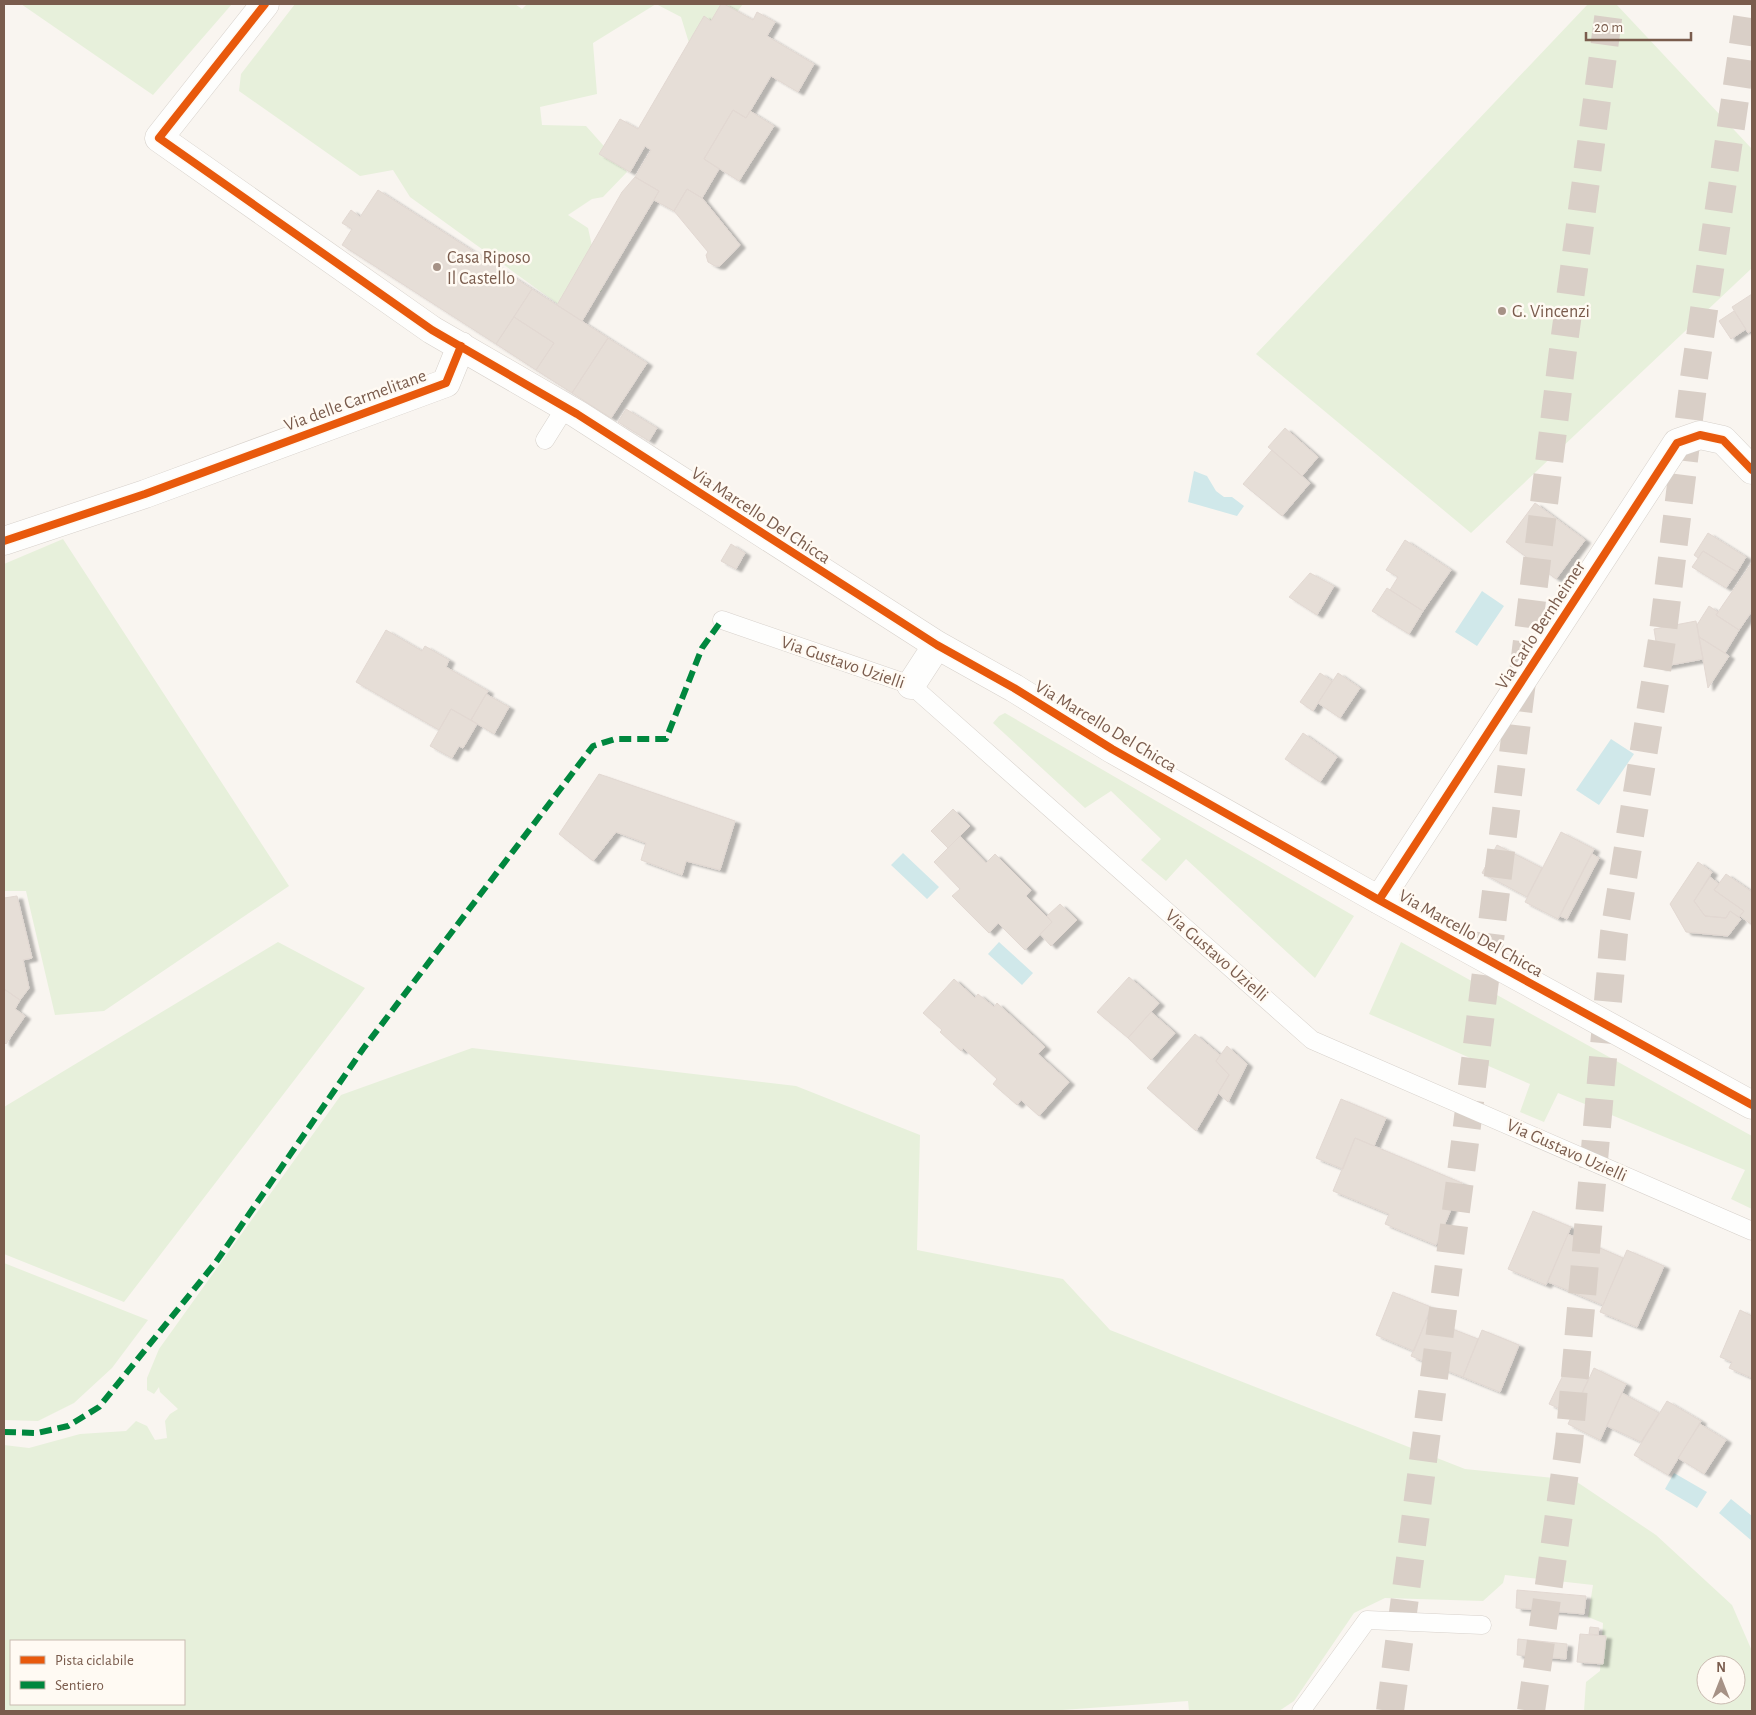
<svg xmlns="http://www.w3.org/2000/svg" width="1756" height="1715" font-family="'Alegreya Sans',sans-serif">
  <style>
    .green { fill: #e7f0db; fill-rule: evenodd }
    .water { fill: #d0e8ea }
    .building { fill: #e6ded7; stroke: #e2d8d2; filter: url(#shadow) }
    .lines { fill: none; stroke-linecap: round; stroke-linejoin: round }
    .trunk-tunnel { stroke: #d9cfc7; stroke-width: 28; stroke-dasharray: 28 14; stroke-linecap: butt }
    .service-casing { stroke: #d7d1cb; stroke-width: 19 }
    .minor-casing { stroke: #d7d1cb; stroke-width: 29 }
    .service { stroke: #fefefd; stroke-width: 18 }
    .minor { stroke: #fefefd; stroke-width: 28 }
    .quiet { stroke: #00873e; stroke-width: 6; stroke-dasharray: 12 6; stroke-linecap: butt }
    .cycleway-casing { stroke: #fffaf3; stroke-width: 11 }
    .cycleway { stroke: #e8590c; stroke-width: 8 }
    .poi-dot { fill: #a69286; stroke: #fffaf3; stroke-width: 2 }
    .labels { text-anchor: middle; stroke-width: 5; stroke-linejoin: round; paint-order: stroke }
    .poi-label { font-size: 18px; fill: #7a5c4d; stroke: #fffaf3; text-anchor: start }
    .street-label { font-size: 18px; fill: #7a5c4d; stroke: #fffaf3 }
  </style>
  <defs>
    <filter id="shadow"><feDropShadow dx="5.5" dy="3" stdDeviation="1" flood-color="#0004"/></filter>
  </defs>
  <rect width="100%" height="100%" fill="#f9f5f0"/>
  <path class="green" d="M21,4H232L153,95Z
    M295,4H515L522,9L527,4H743L715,41L689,43L681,17L656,4L593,43L597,94L540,107L542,125L586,126L627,172L603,197L592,199L568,215L588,228L602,291L562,307L410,197L393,170L360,176L239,91L241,74Z
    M1588,4H1616L1752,149V268L1471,533L1256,354Z
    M63,539L289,886L104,1011L55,1015L26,891H4V564Z
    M1005,713L1354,916L1315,978L1186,859L1166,881L1141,860L1161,839L1111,791L1085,808L993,723L999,716Z
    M278,942L365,988L124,1302L4,1254V1107Z
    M1401,942L1752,1136V1209L1731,1199L1745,1170L1558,1093L1544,1122L1520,1112L1530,1084L1369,1014Z
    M472,1048L796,1086L920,1135L917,1250L1063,1279L1110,1330L1465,1469L1574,1480L1656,1535L1732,1605L1752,1651V1711H1584L1586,1682L1600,1671L1603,1623L1588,1617L1593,1585L1505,1575L1503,1583L1483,1601L1385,1598L1354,1613L1294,1701L1279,1711H1189L1188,1701L1048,1711H4V1445L29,1448L80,1434L126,1431L136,1421L147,1426L155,1440L167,1438L165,1421L170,1414L178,1409L160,1392L159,1387L154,1394L147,1390V1378L159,1349L341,1095ZM11,1641H184V1704H11ZM1706,1665H1736V1695H1706Z
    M4,1263L148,1320L112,1368L74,1403L38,1421L4,1420Z"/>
  <path class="water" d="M1194,471L1207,476L1216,491L1224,497H1232L1244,506L1237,516L1188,502Z
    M1482,591L1504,606L1477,646L1455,632Z
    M1611,739L1634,754L1599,805L1576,790Z
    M903,853L939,887L927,899L891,865Z
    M999,942L1033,973L1022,985L988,954Z
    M1674,1473L1707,1492L1697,1508L1665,1489Z
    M1731,1499L1752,1516V1541L1719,1513Z"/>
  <path class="building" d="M721,4H724L753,20L757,12L775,22L767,36L814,64L798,92L771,76L746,118L733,110L704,159L719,169L702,198L687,189L674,211L654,200L659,191L635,177L651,150L645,146L630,172L599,154L620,119L638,129L704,16L711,21Z
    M733,110L746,118L750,111L774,126L739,181L704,159Z
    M635,177L659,191L582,321L557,305L622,192Z
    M687,189L702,198L740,245L720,266H715L708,262L706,255L708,252L674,211Z
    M378,190L532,289L496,344L342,245L352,229L342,223L351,210L360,217Z
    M532,289L608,338L572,393L536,370L554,343L514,317Z
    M1752,294V330L1748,333L1732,307Z
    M1734,311L1746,329L1731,339L1719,321Z
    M514,317L554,343L536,370L496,344Z
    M608,338L647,363L611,418L572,393Z
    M626,409L657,428L649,441L618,422Z
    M1285,428L1318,457L1302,476L1268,447Z
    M1272,450L1310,483L1282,516L1243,484Z
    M1535,503L1585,540L1556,579L1506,542Z
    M1708,533L1746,557L1737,572L1703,551L1698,558L1694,555Z
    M1405,540L1451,570L1423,611L1390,590L1398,577L1386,570Z
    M731,544L745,553L736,569L721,561Z
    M1703,551L1737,572L1726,588L1692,567Z
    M1751,564L1752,611L1739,630L1716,615Z
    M1310,573L1334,586L1317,615L1289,597Z
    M1387,588L1423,611L1409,634L1372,611Z
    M1709,606L1718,612L1716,615L1739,630L1725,653L1699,637L1697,625Z
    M1696,621L1703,659L1660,667L1654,629Z
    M386,630L422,651L425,646L449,660L446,667L488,691L471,720L451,709L439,730L356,682Z
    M1699,637L1729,656L1708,688L1703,659Z
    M1320,673L1332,681L1313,711L1300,702Z
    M1338,673L1360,688L1340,718L1318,703Z
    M486,694L509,707L494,734L471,720Z
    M451,709L477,724L463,748L459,746L452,758L430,746Z
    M1303,733L1337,757L1320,782L1285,759Z
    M599,774L735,821L720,870L686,861L682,875L641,860L646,843L616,832L593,861L559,834Z
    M953,809L970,826L948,848L931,831Z
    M1561,832L1594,849L1558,919L1525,902Z
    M960,836L986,863L995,854L1031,890L1026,896L1052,922L1025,950L998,923L989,933L952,896L960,889L934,862Z
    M1497,845L1542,868L1527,897L1482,873Z
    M1592,854L1599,858L1567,919L1560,916Z
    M1698,862L1712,872L1694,901L1705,916L1726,918L1730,911L1741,919L1728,936L1686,932L1670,904Z
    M1726,874L1752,892V925L1740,916L1744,911L1714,890Z
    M1710,877L1719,884L1714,890L1744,911L1739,917L1730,911L1726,918L1705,916L1694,901Z
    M17,896L32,958L23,960L29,988L20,1000L4,989V898Z
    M1060,904L1077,920L1051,946L1040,934L1052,922L1047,916Z
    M1129,977L1159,1003L1128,1038L1097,1012Z
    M954,979L975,998L978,994L994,1007L997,1003L1045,1047L1038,1054L1069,1082L1039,1116L1021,1100L1017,1105L993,1084L997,1079L963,1048L961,1051L940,1032L942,1030L923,1013Z
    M4,989L20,1000L15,1009L25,1016L6,1044L4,1042Z
    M1151,1012L1175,1033L1151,1060L1128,1038Z
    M1195,1034L1220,1055L1216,1061L1229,1075L1196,1131L1147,1088Z
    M1227,1046L1247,1064L1228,1102L1218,1093L1229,1075L1216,1061Z
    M1341,1099L1386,1118L1374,1146L1355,1138L1343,1169L1316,1158Z
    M1355,1138L1462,1183L1436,1245L1385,1224L1389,1214L1333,1191Z
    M1533,1211L1571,1227L1546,1285L1508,1269Z
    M1568,1234L1623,1258L1603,1305L1548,1282Z
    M1627,1250L1664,1266L1637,1327L1600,1312Z
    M1393,1292L1431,1307L1414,1351L1376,1335Z
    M1740,1310L1752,1316V1378L1729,1368L1732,1362L1720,1357Z
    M1427,1319L1478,1339L1463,1377L1411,1356Z
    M1482,1330L1519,1345L1500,1392L1463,1377Z
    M1594,1368L1626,1384L1600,1440L1568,1424Z
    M1566,1369L1588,1380L1572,1414L1549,1404Z
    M1622,1393L1659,1413L1641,1442L1607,1426Z
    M1667,1401L1701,1421L1668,1475L1634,1455Z
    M1700,1424L1726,1440L1704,1474L1678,1458Z
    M1517,1590L1586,1596L1584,1614L1516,1608Z
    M1590,1627L1599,1628L1598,1635L1589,1634Z
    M1580,1634L1606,1636L1603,1664L1577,1662Z
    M1518,1639L1567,1644L1566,1659L1517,1655Z"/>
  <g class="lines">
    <path class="trunk-tunnel" d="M1390,1711L1464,1150L1563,350L1610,4
      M1531,1711L1569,1444L1614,933L1662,640L1694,378L1749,4"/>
    <g class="service-casing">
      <path id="service" d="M545,440L565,408
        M722,620L911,685L1312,1040L1752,1231
        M1301,1711L1367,1620L1482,1625"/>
    </g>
    <g class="minor-casing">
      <path id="minor" d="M265,4L159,138L432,330L577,414L937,645L1014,688L1112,749L1379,900L1752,1105
        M4,541L145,494L446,383L461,346
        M911,685L937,645
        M1379,900L1677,443L1700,435L1723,440L1752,470"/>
    </g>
    <use href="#service" class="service"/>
    <use href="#minor" class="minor"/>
    <path class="quiet" d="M4,1432L37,1433L68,1426L99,1407L216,1262L363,1049L593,746L615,739H666L702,648L722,620"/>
    <g class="cycleway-casing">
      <path id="cycleway" d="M265,4L159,138L432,330L577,414L937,645L1014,688L1112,749L1379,900L1752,1105
        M4,541L145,494L446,383L461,346
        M1379,900L1677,443L1700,435L1723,440L1752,470"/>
    </g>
    <use href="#cycleway" class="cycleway"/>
  </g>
  <g class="poi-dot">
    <circle cx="437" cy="267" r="5"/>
    <circle cx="1502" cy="311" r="5"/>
  </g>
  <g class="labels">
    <g class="poi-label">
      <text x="447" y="263">Casa Riposo<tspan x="447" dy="21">Il Castello</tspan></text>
      <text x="1512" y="317">G. Vincenzi</text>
    </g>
    <g class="street-label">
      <text transform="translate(355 400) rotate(-20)" y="6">Via delle Carmelitane</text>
      <text transform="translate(761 515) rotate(33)" y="6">Via Marcello Del Chicca</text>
      <text transform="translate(1540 625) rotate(-57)" y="6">Via Carlo Bernheimer</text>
      <text transform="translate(843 662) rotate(19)" y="6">Via Gustavo Uzielli</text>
      <text transform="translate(1106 726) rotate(31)" y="6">Via Marcello Del Chicca</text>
      <text transform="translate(1471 933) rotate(29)" y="6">Via Marcello Del Chicca</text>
      <text transform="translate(1217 955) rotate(41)" y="6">Via Gustavo Uzielli</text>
      <text transform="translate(1567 1150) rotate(24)" y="6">Via Gustavo Uzielli</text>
    </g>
  </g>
  <rect width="1756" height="1715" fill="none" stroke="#7a5c4d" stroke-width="10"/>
  <rect x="10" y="1640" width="175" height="65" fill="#fffaf3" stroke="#cabbb1"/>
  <rect x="20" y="1656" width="25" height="8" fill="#e8590c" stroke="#cabbb1"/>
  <text x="55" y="1665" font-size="15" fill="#7a5c4d">Pista ciclabile</text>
  <rect x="20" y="1681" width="25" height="8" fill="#00873e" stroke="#cabbb1"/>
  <text x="55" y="1690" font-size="15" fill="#7a5c4d">Sentiero</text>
  <g transform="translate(1721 1680)"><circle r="24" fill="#fffaf3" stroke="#cabbb1"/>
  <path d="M0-4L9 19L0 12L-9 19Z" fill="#a69286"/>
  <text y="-8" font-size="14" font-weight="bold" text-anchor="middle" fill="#7a5c4d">N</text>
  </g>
  <path d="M1586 32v8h105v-8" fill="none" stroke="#7a5c4d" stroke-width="2.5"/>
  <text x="1594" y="32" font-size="15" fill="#7a5c4d" stroke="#fffaf3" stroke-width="4" paint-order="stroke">20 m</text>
</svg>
